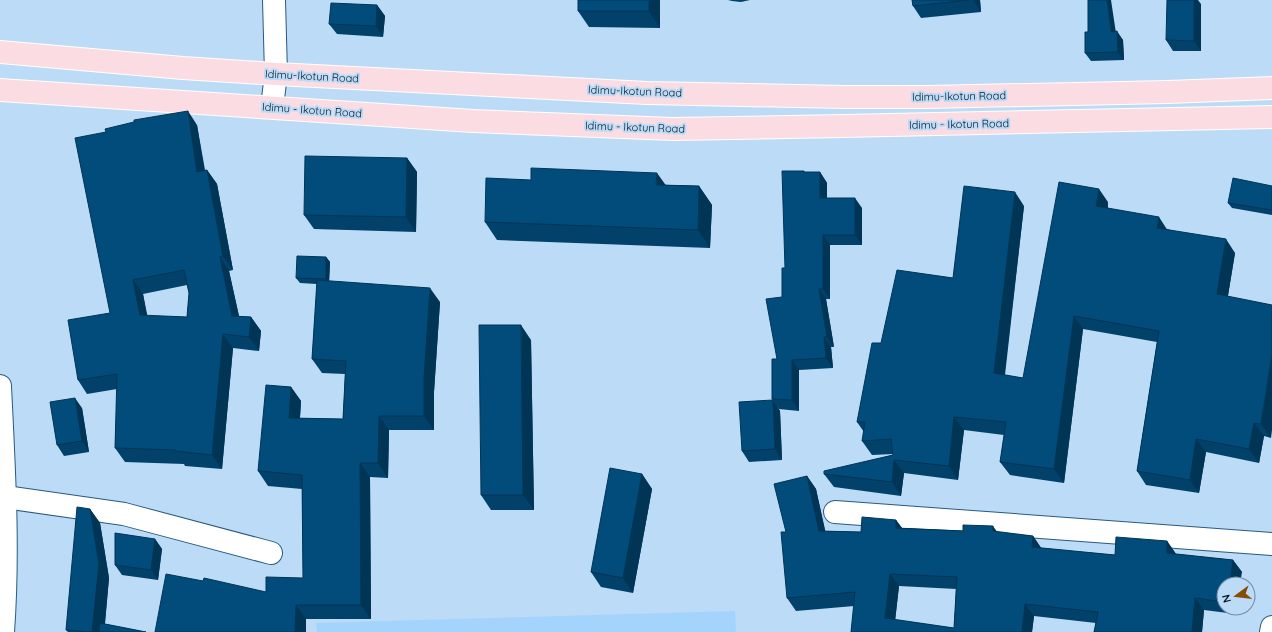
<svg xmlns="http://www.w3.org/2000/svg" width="1272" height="632" font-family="Quicksand,sans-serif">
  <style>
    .built { fill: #a4d3fc }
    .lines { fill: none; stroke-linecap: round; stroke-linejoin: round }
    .minor-casing { stroke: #275a82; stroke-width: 24 }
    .tertiary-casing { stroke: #275a82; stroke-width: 24 }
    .primary-casing { stroke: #fff; stroke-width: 24 }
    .minor { stroke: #fff; stroke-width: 22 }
    .tertiary { stroke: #fff; stroke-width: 22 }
    .primary { stroke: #fcdce3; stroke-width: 22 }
    .wall { fill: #02416a; fill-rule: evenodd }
    .shaded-wall { fill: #013556 }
    .building { fill: #024c7b; stroke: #013556; fill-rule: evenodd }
    .labels { text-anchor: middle; stroke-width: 4; stroke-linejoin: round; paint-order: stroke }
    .street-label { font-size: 11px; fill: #021525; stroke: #bcdbf7 }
  </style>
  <rect width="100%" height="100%" fill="#bcdbf7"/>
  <path class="built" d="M735,611L736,632H317L316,623Z"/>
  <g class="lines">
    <g class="minor-casing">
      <path id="minor" d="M272,107L276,74L274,0
        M0,498L5,497L124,514L271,553
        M835,512L1272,544
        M1271,632L1272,627"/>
    </g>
    <g class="tertiary-casing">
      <path id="tertiary" d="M0,386C4,468 9,550 3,632"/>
    </g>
    <g class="primary-casing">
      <path id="primary" d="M0,52L183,68L276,74L647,93L844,97H927L1168,92L1272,88
        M0,90L473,121L673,129L843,126L1272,117"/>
    </g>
    <use href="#minor" class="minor"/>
    <use href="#tertiary" class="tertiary"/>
    <use href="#primary" class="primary"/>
  </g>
  <path class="wall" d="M578,0H660V28L589,27L578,11Z
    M728,0H750L741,2L732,1Z
    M912,0H980L981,12L921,18L913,6Z
    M1201,4V51H1173L1166,40Z
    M377,5L385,16L383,37L337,34L329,24Z
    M1115,31L1123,40L1124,60L1091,61L1085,53Z
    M197,125L205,170H207L217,184L233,270L229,271L239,316L251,317L261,331L259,351L233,348L222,469L185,466L184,464L125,462L115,448L117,389L87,394L78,380L110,313L106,132ZM187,285L189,293L187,317L147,316L143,294Z
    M407,158L417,172L416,232L314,229L304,215Z
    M804,171L805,172H820L827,183V198L862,208V245H830V299H826L834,347H831L833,368L799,370V411L779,409L772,399L777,359L785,268Z
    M531,180L699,186L712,205L710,248L497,240L485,222Z
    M1272,186V215L1232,208L1228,203Z
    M1108,202V208L1235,253L1228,296L1271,438L1264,436L1259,463L1206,452L1199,493L1146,485L1137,471L1157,342L1083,329L1064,483L1010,475L1000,462L1004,435L964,430L958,480L904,473L901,496L834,487L824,474L893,455V454L872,455L862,441L864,432L857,422L881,343L953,278L1024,206L1005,375L1023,378Z
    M326,257L330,262L329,281L440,302L434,392V430H389L388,478L370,477L371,619H306V632H155L303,578L302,489L268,486L258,471L291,387L301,401L300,418L343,419L345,374L322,373L312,359L317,284L300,283L296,278Z
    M531,340L534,510H491L481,495Z
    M773,400L780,411L782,460L749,462L742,451Z
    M82,408L89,452L64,456L57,445Z
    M642,474L652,489L633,593L601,587L591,572Z
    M807,476L816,489L825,531L861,532L896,520L902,528L996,532L1033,536L1041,548L1115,555L1167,541L1176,554L1233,560L1242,572L1224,584V608H1237L1236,614L1204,610L1202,632H1094L1096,623L1034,616L1032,632H851L854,606L796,611L787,598L786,532ZM899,586L956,589L954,628L895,620Z
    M90,509L100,523L109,578L105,624L146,632H68L66,630Z
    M155,539L162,549L158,580L122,575L115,565Z"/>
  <path class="shaded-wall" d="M649,0H660V28L649,11Z
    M973,0H980L981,12Z
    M1107,0H1111L1117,40L1111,32Z
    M1194,0H1198L1201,4V51L1194,41Z
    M377,5L385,16L383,37L376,26Z
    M1117,31L1123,40L1124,60L1118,52Z
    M188,111L197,125L207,186L197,172Z
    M407,158L417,172L416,232L406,217Z
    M207,170L217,184L233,270L223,256Z
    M820,172L827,183V208L820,198Z
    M657,173L670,191L656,185Z
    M699,186L712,205L710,248L698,230Z
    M1099,189L1108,202L1106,219L1096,206Z
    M1015,192L1024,206L1003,387L994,373Z
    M855,198L862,208V245L855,235Z
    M1159,217L1168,231L1157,228Z
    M823,235L830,245V299L823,289Z
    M1226,239L1235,253L1226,307L1217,294Z
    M220,257L229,271L242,330L232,316Z
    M326,257L330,262L329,284L326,279Z
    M133,280L143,294L150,329L140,315Z
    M430,288L440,302L434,392V430L424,416V378Z
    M819,289L826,299L834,347L827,337Z
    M1074,316L1083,329L1064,483L1054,469Z
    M251,317L261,331L259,351L249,337Z
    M521,325L531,340L534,510L523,495Z
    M223,334L233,348L222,469L212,455Z
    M824,337L831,347L833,368L826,358Z
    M1272,353V430L1271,438L1261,424Z
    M792,360L799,370V411L792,400Z
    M291,387L301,401L299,432L289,418Z
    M75,398L82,408L89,452L82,441Z
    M773,400L780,411L782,460L775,449Z
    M379,416L389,430L388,478L378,463Z
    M954,417L964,430L958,480L949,466Z
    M1254,423L1264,436L1259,463L1249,449Z
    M1196,439L1206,452L1199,493L1190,480Z
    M894,460L904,473L901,496L892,482Z
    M360,463L370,477L371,619L361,605Z
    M642,474L652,489L633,593L623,578Z
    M807,476L816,489L828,543L819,531Z
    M90,509L100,523L109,578L104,632H92Z
    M896,520L905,532L896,528Z
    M993,526L1002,539L993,531Z
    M1033,536L1042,549L1032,547Z
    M155,539L162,549L158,580L151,570Z
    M1167,541L1176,554L1175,566L1167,553Z
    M1233,560L1242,572L1240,584H1230Z
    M890,574L899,586L894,631L885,618Z
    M1195,598L1204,610L1202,632H1192Z
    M1025,604L1034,616L1032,632H1022Z
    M296,605L306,619V632H295Z
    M1232,608H1237L1236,614Z"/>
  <path class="building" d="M578,0H649V11H578Z
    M912,0H969L913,6Z
    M1088,0H1107L1111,32L1117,31L1118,52L1085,53V32H1088Z
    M1167,0H1194V41L1166,40Z
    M331,3L377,5L376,26L329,24Z
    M188,111L197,172L207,170L223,256L220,257L232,316L251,317L249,337L223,334L212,455L175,451V450L115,448L117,374L78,380L68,320L110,313L75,138L106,132L105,129L134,122V120ZM184,270L189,293L187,317L140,315L133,280Z
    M305,156L407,158L406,217L304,215Z
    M531,168L657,173L656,185L699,186L698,230L485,222L486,178L531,180Z
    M782,171H804V172H820V198H855V235H823V289H819L827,337H824L826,358L792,360V400L772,399V359H777L766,299L782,297V268H785Z
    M1233,178L1272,186V210L1228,203Z
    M1059,182L1099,189L1096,206L1159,217L1157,228L1226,239L1217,294L1272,305V353L1261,424L1254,423L1249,449L1196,439L1190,480L1137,471L1159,331L1074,316L1054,469L1000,462L1006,422L954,417L949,466L894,460L892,482L824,474V471L893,455L891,439L862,441L865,422H857L872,343H881L897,270L953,278L964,186L1015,192L994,373L1023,378Z
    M297,256L326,257V279L296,278Z
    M317,280L430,288L424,378V416H379L378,463H360L361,605H296L295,632H155L166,574L203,581L204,578L266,592V577L303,578L302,475L258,471L266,385L291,387L289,418L343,419L346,361L312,359Z
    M479,325H521L523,495H481Z
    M75,398L82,441L57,445L50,402Z
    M773,400L775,449L742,451L739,402Z
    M610,468L642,474L623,578L591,572Z
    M807,476L819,531L861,532L862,517L896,520V528L963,531V525L993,526V531L1033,536L1032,547L1115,555L1116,537L1167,541V553L1233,560L1230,584H1224V602L1195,598L1192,632H1094L1098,612L1025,604L1022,632H851L855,592L787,598L781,532H786L774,484ZM890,574L957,577L954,628L885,618Z
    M77,507L90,509L99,564L92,632L66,630Z
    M115,533L155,539L151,570L115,565Z
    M100,623L146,632H99Z"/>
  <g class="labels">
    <g class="street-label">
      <text transform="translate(312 76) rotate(3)" y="4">Idimu-Ikotun Road</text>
      <text transform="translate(635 91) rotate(2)" y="4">Idimu-Ikotun Road</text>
      <text transform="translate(959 96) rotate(-1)" y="4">Idimu-Ikotun Road</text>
      <text transform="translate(312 110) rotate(4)" y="4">Idimu - Ikotun Road</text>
      <text transform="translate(959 124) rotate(-1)" y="4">Idimu - Ikotun Road</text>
      <text transform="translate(635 127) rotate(2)" y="4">Idimu - Ikotun Road</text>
    </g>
  </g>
  <g transform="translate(1236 596) rotate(255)"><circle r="19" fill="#bcdbf7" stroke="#728ca3"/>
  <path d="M0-3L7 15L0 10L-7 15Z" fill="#864e00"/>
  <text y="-6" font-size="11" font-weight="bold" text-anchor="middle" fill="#021525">N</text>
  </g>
</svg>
